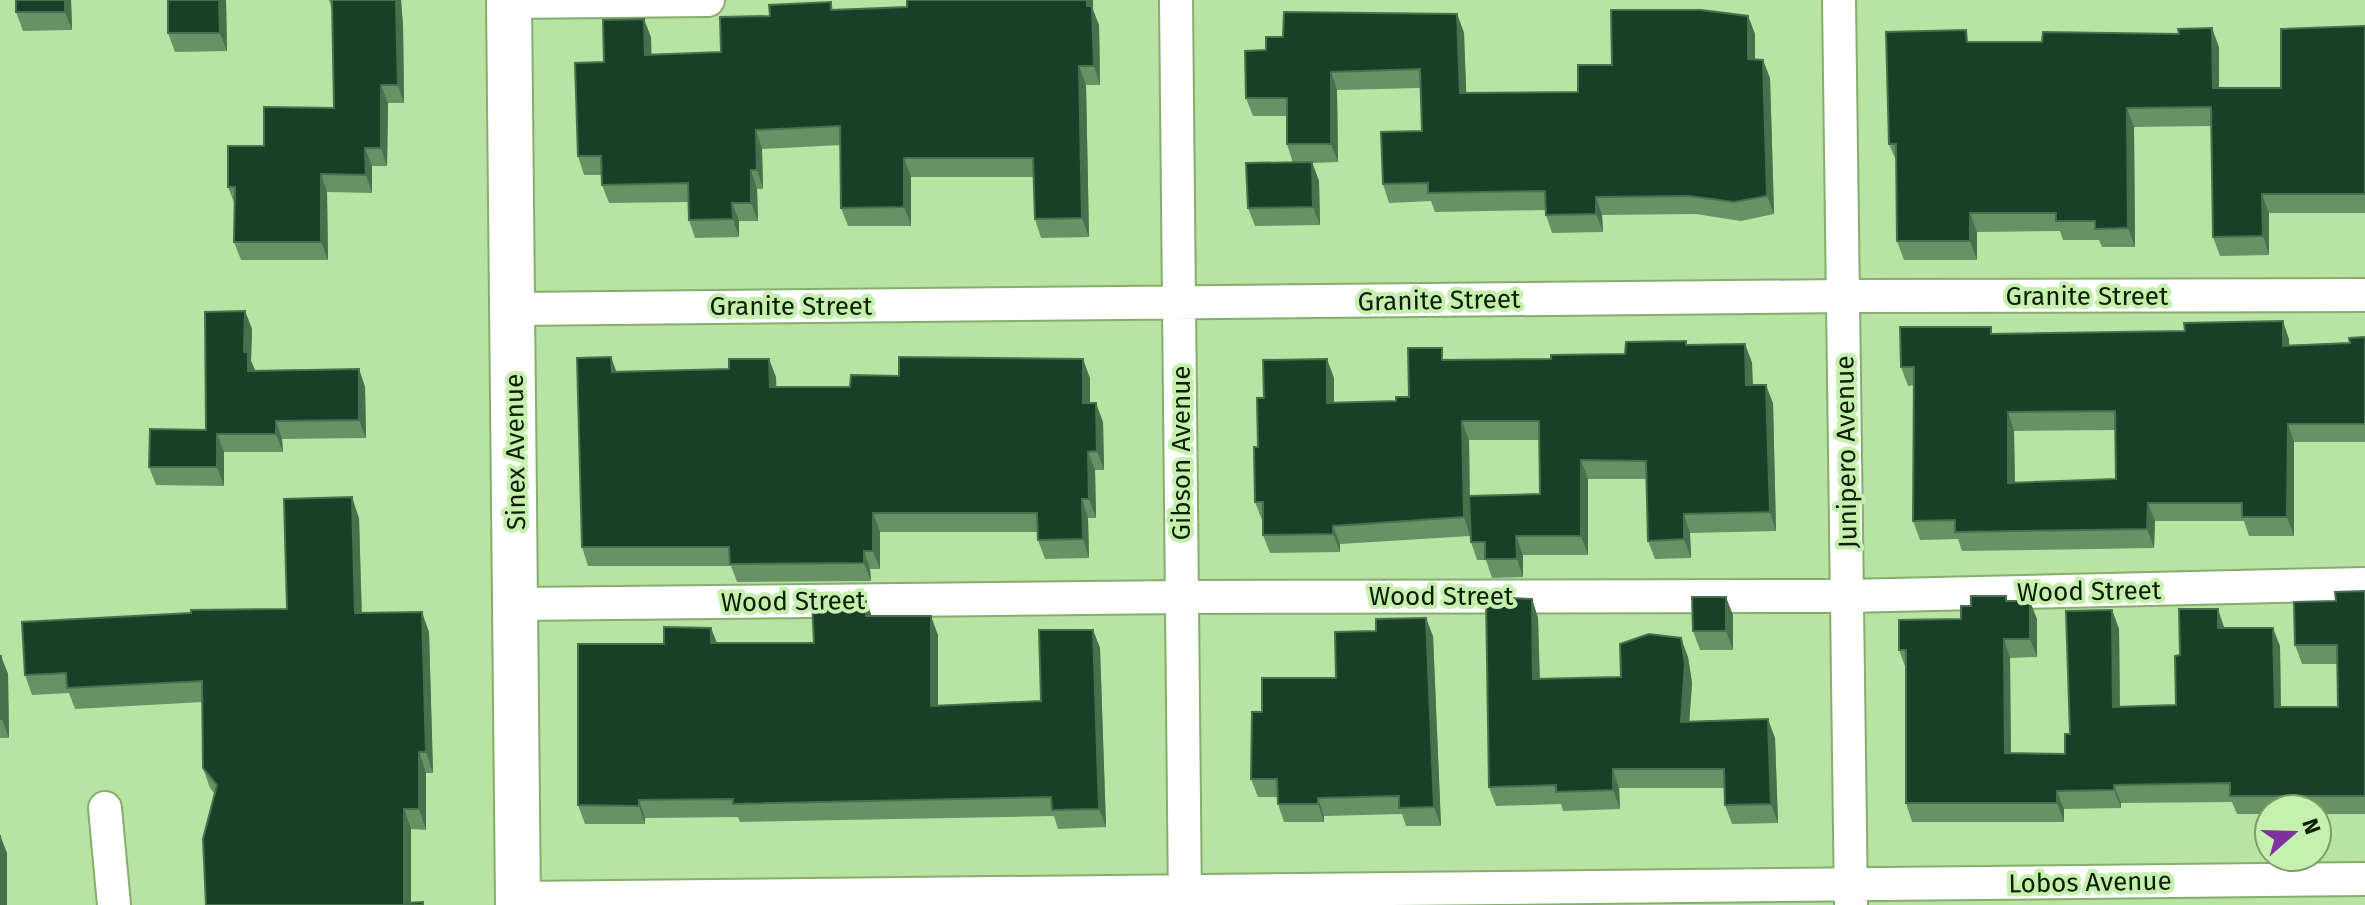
<svg xmlns="http://www.w3.org/2000/svg" width="2365" height="905" font-family="'Fira Sans',sans-serif">
  <style>
    .lines { fill: none; stroke-linecap: round; stroke-linejoin: round }
    .street-casing { stroke: #84ad6e; stroke-width: 36 }
    .secondary-casing { stroke: #84ad6e; stroke-width: 48 }
    .street { stroke: #fff; stroke-width: 32 }
    .secondary { stroke: #fff; stroke-width: 44 }
    .wall { fill: #699166; fill-rule: evenodd }
    .shaded-wall { fill: #49704d }
    .building { fill: #1a3f29; stroke: #49704d; stroke-width: 2; fill-rule: evenodd }
    .labels { text-anchor: middle; stroke-width: 8; stroke-linejoin: round; paint-order: stroke }
    .street-label { font-size: 26px; fill: #0e1d05; stroke: #c5f0ae }
  </style>
  <rect width="100%" height="100%" fill="#b8e3a2"/>
  <g class="lines">
    <g class="street-casing">
      <path id="street" d="M1176,0L1185,905
        M1839,0L1851,905
        M509,2L708,0
        M513,309L1844,296L2365,295
        M516,604L1181,597L1847,596L2365,584
        M105,808L114,905
        M518,898L2365,879"/>
    </g>
    <g class="secondary-casing">
      <path id="secondary" d="M509,0L518,905"/>
    </g>
    <use href="#street" class="street"/>
    <use href="#secondary" class="secondary"/>
  </g>
  <path class="wall" d="M16,0H71L72,30L23,31L16,12Z
    M226,0L227,51L175,52L168,33Z
    M329,0H401L403,26L404,103H388L387,166H372V193L327,192L328,260H241L234,242L235,205L228,187L264,146L334,108L332,9Z
    M831,2L833,10H1093L1099,25L1100,85H1086L1089,237L1041,238L1035,219L1034,177H911V226H848L841,208V145L762,149L763,189H757L758,221H739V237L695,238L689,220L688,202L609,203L602,185V175H584L578,156L604,62L651,37V54L721,52L770,16Z
    M1457,14L1464,33L1466,93L1578,92L1612,65L1748,16L1755,34V59L1770,78L1774,214L1741,221L1696,214L1602,215L1603,232L1552,233L1546,215L1545,210L1435,212L1431,201L1389,203L1383,184L1422,131L1421,88L1337,90L1338,162L1312,163L1319,181L1320,225L1255,226L1248,208L1293,163L1287,144V116H1253L1246,98L1266,50L1283,37Z
    M2365,26V213H2269V255L2220,256L2213,237L2211,126L2134,127L2135,247H2102L2099,240H2063L2060,231L1977,232V260H1904L1897,241V163L1889,144L1971,42L2219,47V88H2281Z
    M245,311L252,329L251,361L255,370L359,369L365,387L366,438L282,439L283,452H224V486L156,485L149,467L206,430Z
    M1994,334L2289,339V345L2350,343L2365,337V442H2294V536H2249L2244,521H2155L2154,548L1962,551L1958,539L1920,540L1913,521L1914,385L1908,386L1901,367ZM2115,430L2116,479L2015,483L2014,431Z
    M1745,344L1752,363L1753,385L1773,403L1776,531L1690,533L1691,558L1655,559L1648,541L1646,479H1588V555H1523V577L1492,578L1486,560H1477L1471,542L1470,536L1340,544V552L1270,553L1263,535V520H1262L1255,502L1258,447L1264,398L1334,378V402L1396,401L1409,397L1446,360L1551,359L1625,354L1688,345ZM1469,440H1539L1540,494L1470,496Z
    M617,372L776,377V387H850L1090,378V403L1103,422L1104,470H1095L1096,518H1088L1089,558L1045,559L1038,540V532H880V569H870L871,581L737,582L731,566H588L582,547Z
    M359,518L362,613L429,632L433,773H426V830L411,829V903L423,902L424,905H206L214,793L210,788L203,768V702L75,709L69,693L32,695L25,675L287,609Z
    M2365,591V814H2317V809H2269V814H2237L2232,802L2121,803V808L2064,809V822H1912L1906,803V669L1899,650L1961,619L2008,601L2037,619V657L2010,658L2011,753L2065,754L2070,734L2112,610L2119,629L2120,707L2176,705L2180,655L2224,628L2280,646L2281,707H2338L2337,664H2302L2295,645L2336,601Z
    M1532,599L1538,618L1540,679L1621,677L1688,657L1692,683L1689,721L1775,738L1778,823L1732,824L1725,805L1724,788H1619L1620,809L1563,811L1561,804L1496,806L1489,787Z
    M866,601L871,616L938,635V706L1041,701L1093,630L1100,648L1106,827L1058,829L1054,816L740,822L738,817L645,818V824H585L578,805L711,628L717,643H814Z
    M1733,615V650H1700L1693,631Z
    M1433,636L1441,826H1406L1402,814L1324,816V822H1284L1278,804L1277,797H1258L1251,779L1262,712L1336,678Z
    M0,656L8,674L9,738H0Z"/>
  <path class="shaded-wall" d="M65,0H71L72,30L65,12Z
    M219,0H226L227,51L220,33Z
    M396,0H401L403,26L404,103L398,85Z
    M1087,0H1093V10L1099,25L1100,85L1094,66Z
    M1457,14L1464,33L1467,112L1460,93Z
    M1748,16L1755,34V77L1748,59Z
    M644,19L651,37L652,73L645,55Z
    M2212,28L2219,47V107L2213,88Z
    M1763,60L1770,78L1774,214L1767,196Z
    M1079,66L1086,85L1089,237L1082,218Z
    M1331,72L1337,90L1338,162L1331,144Z
    M381,85L388,103L387,166L381,148Z
    M2127,108L2134,127L2135,247L2128,228Z
    M756,130L762,149L763,189L757,170Z
    M365,148L372,166V193L366,175Z
    M904,158L911,177V226L904,207Z
    M1312,162L1319,181L1320,225L1313,207Z
    M751,170L757,189L758,221L751,203Z
    M321,174L327,192L328,260L321,242Z
    M2262,194L2269,213V255L2263,236Z
    M1596,197L1602,215L1603,232L1596,214Z
    M732,203L739,221V237L733,219Z
    M1970,213L1977,232V260L1970,241Z
    M245,311L252,329L251,361L255,370L248,371L244,352Z
    M2283,321L2289,339L2290,364L2283,346Z
    M1745,344L1752,363L1753,404L1746,385Z
    M611,357L618,376L612,372Z
    M769,359L776,377L777,405L770,387Z
    M1083,359L1090,378V422L1083,403Z
    M1327,359L1334,378V421L1327,403Z
    M359,369L365,387L366,438L359,420Z
    M1766,385L1773,403L1776,531L1770,512Z
    M1096,403L1103,422L1104,470L1097,451Z
    M2008,412L2014,431L2015,501L2008,483Z
    M276,421L282,439L283,452L276,434Z
    M1462,421L1469,440L1470,536L1464,517Z
    M2288,424L2294,442V536L2287,517Z
    M217,434L224,452V486L217,467Z
    M1088,452L1095,470L1096,518L1089,499Z
    M1581,460L1588,479V555L1581,536Z
    M352,497L359,518L362,633L355,613Z
    M1082,499L1088,518L1089,558L1083,539Z
    M2148,503L2155,521L2154,548L2147,529Z
    M873,513L880,532V569L873,551Z
    M1684,514L1690,533L1691,558L1684,539Z
    M1333,526L1340,544V552L1333,534Z
    M1516,536L1523,555V577L1517,559Z
    M864,551L870,569L871,581L864,563Z
    M1726,597L1733,615V650L1726,631Z
    M1532,599L1538,618L1540,698L1533,679Z
    M866,601L873,619L866,616Z
    M2030,601L2037,619V657L2030,639Z
    M2218,609L2224,627L2225,647L2218,628Z
    M2112,610L2119,629L2120,726L2113,707Z
    M422,612L429,632L433,773L426,752Z
    M931,616L938,635V725L931,706Z
    M1426,618L1433,636L1441,826L1434,807Z
    M711,628L718,646L711,643Z
    M2273,628L2280,646L2281,725L2275,707Z
    M1093,630L1100,648L1106,827L1099,809Z
    M1681,638L1688,657L1692,683L1688,740L1681,722Z
    M2004,639L2010,658L2011,772L2005,753Z
    M1,656L8,674L9,738L2,719Z
    M1768,719L1775,738L1778,823L1771,804Z
    M419,752L426,773V830L419,809Z
    M1613,769L1619,788L1620,809L1613,790Z
    M2114,785L2121,803V808L2114,790Z
    M2057,791L2064,809V822L2057,803Z
    M1318,798L1324,816V822L1318,804Z
    M639,800L645,818V824L639,806Z
    M404,809L411,829V905L404,903Z
    M0,835L7,853V905H1Z"/>
  <path class="building" d="M16,0H65V12H16Z
    M168,0H219L220,33H168Z
    M332,0H396L398,85H381V148H365L366,175L321,174V242H234L235,187H228V146H264V107L334,108Z
    M907,0H1087V6H1092L1094,66H1079L1082,218L1035,219L1033,158H904V207L841,208L840,126L756,130L757,170H751V203H732L733,219L689,220L688,183L602,185L601,156H578L575,63L604,62L603,20L644,19L645,55L721,52L720,17L770,16L769,5L831,2V10L907,7Z
    M1611,10H1701L1748,16V59L1763,60L1767,196L1734,202L1689,196L1596,197V214L1546,215L1545,191L1428,193V183L1383,184L1381,132L1422,131L1420,69L1331,72V144H1287V98H1246L1245,51L1266,50V37H1283L1284,12L1457,14L1460,93L1578,92V65H1612Z
    M2365,26V194H2262L2263,236L2213,237L2211,107L2127,108L2128,228L2095,229V221H2056V213H1970V241H1897L1896,144H1889L1886,32L1966,30L1967,42H2042L2043,32L2179,34L2178,29L2212,28L2213,88H2281V29Z
    M1312,162L1313,207L1248,208L1246,163Z
    M245,311L244,352H248V371L359,369V420L276,421V434H217V467H149L150,429L206,430L205,312Z
    M2283,321V346L2350,343L2349,338L2365,337V424H2288L2287,517H2242V503H2148L2147,529L1955,532V520L1913,521L1914,367H1901L1900,327H1991V334L2185,331L2184,323ZM2115,411L2116,479L2008,483V412Z
    M1686,341V345L1745,344L1746,385H1766L1770,512L1684,514V539L1648,541L1646,461L1581,460V536H1516L1517,559H1485V542H1471L1469,496L1540,494L1539,421H1462L1464,517L1333,526V534L1263,535V502H1255L1254,447H1258L1257,398H1264L1263,360L1327,359V403L1396,401V397H1409L1408,348H1442V360L1551,359V355L1625,354L1626,342Z
    M611,357L612,372L729,369V359H769L770,387H850L851,375L899,376V357L1083,359V403H1096L1097,451L1088,452L1089,499H1082L1083,539L1038,540L1037,513H873V551H864V563L730,564L729,547H582L577,358Z
    M352,497L355,613L422,612L426,752H419V809H404V903L423,902V905H206L203,839L217,785L203,768L202,681L67,688L66,673L25,675L22,622L191,613V610L287,609L284,499Z
    M2365,591V796H2230V783L2114,785V790L2057,791V803H1906V650H1899V620L1961,619V606H1971V596H2006V601H2030V639H2004L2005,753L2065,754V734H2070L2066,611L2112,610L2113,707L2176,705L2175,656L2180,655L2179,609H2218V628H2273L2275,707H2338L2337,645H2295L2294,602L2336,601L2335,592Z
    M1486,597L1532,599L1533,679L1621,677L1620,644L1649,634L1681,638L1685,664L1681,722L1768,719L1771,804L1725,805L1724,769H1613V790L1556,792V785L1489,787Z
    M1692,597H1726V631H1693Z
    M812,601H866V616H931V706L1041,701L1039,630H1093L1099,809L1052,810L1051,797L733,804V799L639,800V806L578,805V644H664V627L711,628V643H814Z
    M1426,618L1434,807L1399,808V796L1318,798V804H1278L1277,779H1251L1252,712H1262V678H1336L1335,632L1376,631V619Z
    M0,656H1L2,719H0Z
    M0,835L1,905H0Z"/>
  <g class="labels">
    <g class="street-label">
      <text x="2087" y="305">Granite Street</text>
      <text transform="translate(1439 300) rotate(-1)" y="9">Granite Street</text>
      <text x="791" y="315">Granite Street</text>
      <text transform="translate(515 452) rotate(-91)" y="9">Sinex Avenue</text>
      <text transform="translate(1846 452) rotate(-91)" y="9">Junipero Avenue</text>
      <text transform="translate(1181 453) rotate(-90)" y="9">Gibson Avenue</text>
      <text transform="translate(2089 591) rotate(-1)" y="9">Wood Street</text>
      <text x="1441" y="605">Wood Street</text>
      <text transform="translate(793 601) rotate(-1)" y="9">Wood Street</text>
      <text transform="translate(2090 882) rotate(-1)" y="9">Lobos Avenue</text>
    </g>
  </g>
  <g transform="translate(2293 833) rotate(70)"><circle r="38" fill="#c5f0ae" stroke="#7c9c6a" stroke-width="2"/>
  <path d="M0-6L14 30L0 20L-14 30Z" fill="#8130a0"/>
  <text y="-12" font-size="22" font-weight="bold" text-anchor="middle" fill="#0e1d05">N</text>
  </g>
</svg>
